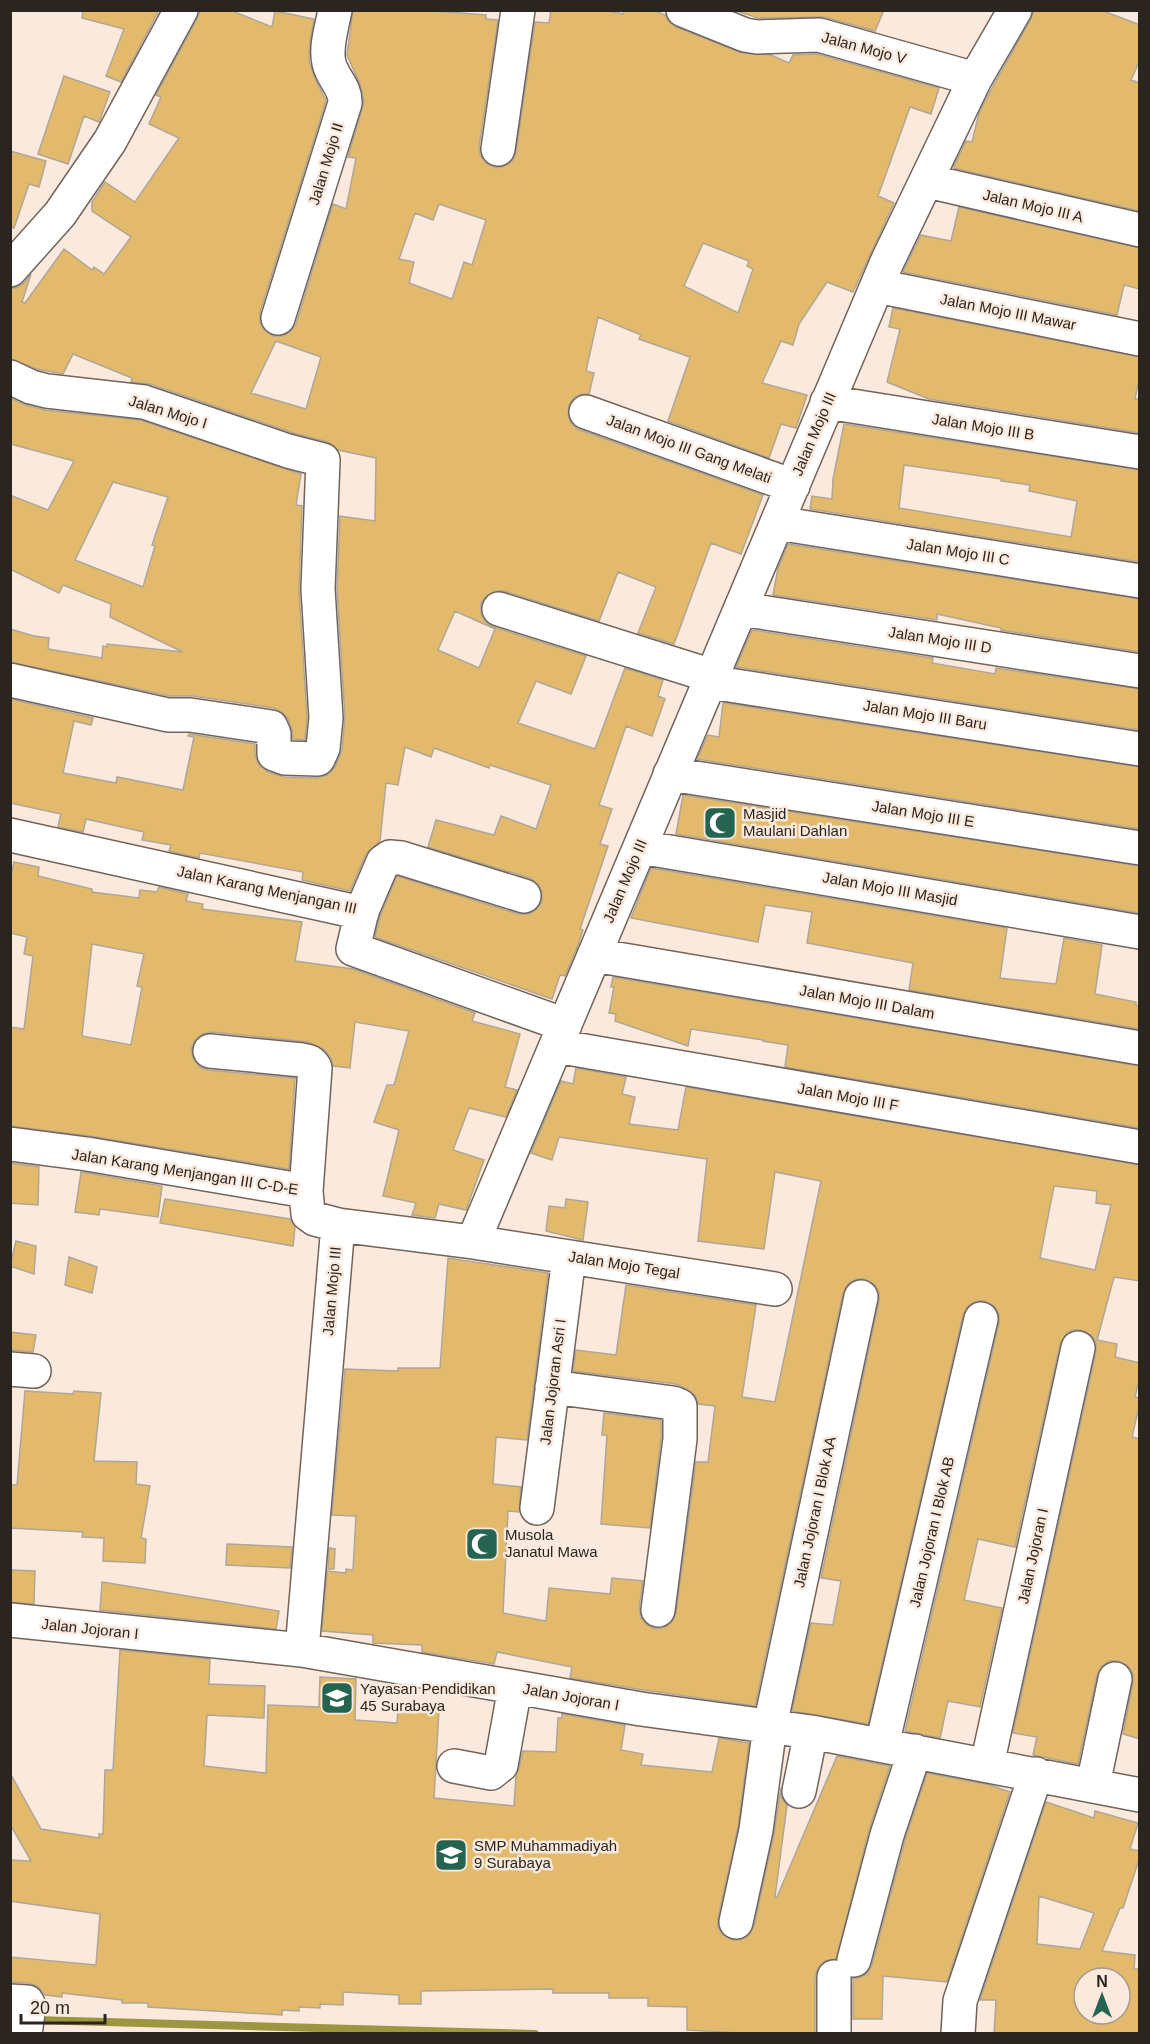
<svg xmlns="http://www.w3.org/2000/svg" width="1150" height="2044" font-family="Arial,sans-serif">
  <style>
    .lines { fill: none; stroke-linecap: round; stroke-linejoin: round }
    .stream { stroke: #9d9540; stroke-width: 8 }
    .building { fill: #e3ba6c; stroke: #afa696; stroke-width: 1.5; fill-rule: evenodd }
    .minor-casing { stroke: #736459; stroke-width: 36 }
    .minor { stroke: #fff; stroke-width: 33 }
    .labels { text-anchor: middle; stroke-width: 5; stroke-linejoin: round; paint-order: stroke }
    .street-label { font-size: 15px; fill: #2b2520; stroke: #fae9dc }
    .poi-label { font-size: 15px; fill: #2b2520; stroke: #fae9dc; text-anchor: start }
  </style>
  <rect width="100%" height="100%" fill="#fae9dc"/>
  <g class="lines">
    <path class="stream" d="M35,2020L535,2034"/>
  </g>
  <path class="building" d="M83,10H159L121,82L106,76L124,29L82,18Z
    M200,10H230L272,27L275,11L314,19L310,42L309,60L314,76L326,101L260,312V322L264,330L273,336H283L290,332L296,324L333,204L346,209L356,158L348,157L364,102L360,84L347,55L353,10H422L486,15V19L498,20L479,147L480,155L486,163L496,168L505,166L513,160L516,152L535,22L549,23L551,10H604L623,14L624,10H653L665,15L669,22L676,27L742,53L771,55L789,63L793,55L817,54L939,88L931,114L910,107L878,196L894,203L853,292L827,282L799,324L793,345L781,341L762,383L807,395L796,428L781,424L769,458L668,421L690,357L639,339L641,335L598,317L586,371L594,373L589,394H582L574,397L569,405L568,415L572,425L580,430L763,495L741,554L711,543L674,644L638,633L656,587L618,572L599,621L504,591H496L487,595L481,603V614L485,621L493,627L586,656L571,694L536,681L518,723L595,749L625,668L663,680L658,696L665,699L652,736L626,726L599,805L612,809L600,844L608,846L580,929L583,930L578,945L565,976L560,975L552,999L375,937L380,916L397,876L518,914H528L536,910L542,902V892L538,884L530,878L428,847L436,820L494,835L501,816L536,829L551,785L490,765L489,768L434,748L431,757L405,747L398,785L386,783L380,841L366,854L350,891L302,880L303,872L200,853L199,858L169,851L171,845L142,840L144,832L86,819L83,832L58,827L61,814L10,803V699L93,718L91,725L74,721L63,773L116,783L117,777L183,790L194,737L188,736L189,734L255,744V755L259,765L268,772L284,777L317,778L327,775L335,767L342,750L345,717L337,589L340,516L375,521L376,458L338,450L328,442L293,433L150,384L131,382L132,378L73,354L63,374L37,369L10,359V288H16L24,283L31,274L22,302L25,303L64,249L92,270L94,267L104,274L131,237L92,211V202L105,182L135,202L179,138L149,124L161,97L156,95L197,19ZM439,204L486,220L472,265L464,262L452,299L409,283L414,262L399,259L415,213L433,220ZM703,243L749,261L747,266L753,269L738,313L684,286ZM276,341L321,357L306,409L251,393ZM455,611L495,629L479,668L438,650Z
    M734,10H884L875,31L824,17L758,18Z
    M1034,10H1101L1140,25V60L1131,80L1140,83V211L953,168L966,141L972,142L979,113L992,88L1031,19Z
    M64,76L110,92L99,122L84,116L68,164L38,154Z
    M10,151L46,161L39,187L29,184L14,228L10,227Z
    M959,207L1140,248V289L1124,285L1117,315L903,272L921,235L951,241Z
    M893,308L1140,357V374L1135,399H1140V433L929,399L887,382L900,329L889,327Z
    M10,398L26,405L45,410L140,420L301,474L296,505L302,506L299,590L307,718L305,740L293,739L291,727L288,719L282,712L274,708L193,696H170L10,662V629L34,636L49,638L48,649L102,658L103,646L107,647V644L183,652L110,617L111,604L63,585L59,593L10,569V495L48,510L74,461L10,444ZM113,482L168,497L152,545L155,546L143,587L75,560Z
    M844,424L1140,470V562L810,509L812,496L832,499L833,479ZM904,465L1002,479L1001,481L1030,485L1029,491L1077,501L1071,537L899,508Z
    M788,544L1140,599V652L1001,630V628L937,614V620L773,595L778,568Z
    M752,630L933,658L932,663L995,674L996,668L1140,689V730L736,667Z
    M723,703L1140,767V829L697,759L708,735L719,737Z
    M683,795L1140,866V913L676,834Z
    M14,862L39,867L38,876L92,889V892L139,898L140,890L157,892L159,887L188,894L186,901L203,904L202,909L302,922L295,961L353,969L475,1013L472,1021L520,1034L505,1087L517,1090L506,1117L469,1108L453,1150L484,1160L466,1210L439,1204L435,1218L412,1215L416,1203L383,1196L399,1130L374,1122L387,1085H394L409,1031L355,1022L350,1068L333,1066L331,1059L325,1050L308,1042L212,1032L203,1034L195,1040L191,1049L193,1058L200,1067L208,1070L295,1078L289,1169L90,1136L10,1126V1027L24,1029L33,956L24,954L27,937L10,933V881ZM92,944L144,954L137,986L142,987L131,1045L82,1036Z
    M651,868L1007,928L1000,978L1056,984L1064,938L1102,945L1095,994L1136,1002V1005L1140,1006V1029L909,990L913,963L807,943L812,912L765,905L758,942L631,918Z
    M613,977L1140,1066V1128L785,1067L788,1045L763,1041V1040L691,1029L688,1046L615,1021L616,1014L609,1013L614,987H611Z
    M576,1068L626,1077L622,1094L635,1097L629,1124L678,1130L686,1087L1140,1165V1281L1114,1277L1097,1340L1117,1344L1115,1357L1140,1363V1375L1135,1397L1140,1398V1402L1132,1437L1140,1439V1739L1123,1734L1133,1683V1674L1127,1665L1118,1661H1109L1101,1667L1097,1675L1078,1764L1033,1755L1037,1737L1013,1733L1096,1352V1343L1091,1335L1081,1330H1072L1065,1335L1060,1344L1015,1547L978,1539L964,1600L1002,1608L980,1707L948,1701L940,1738L905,1731L999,1323V1314L994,1306L985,1301H976L968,1306L963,1315L868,1724L792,1711L811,1623L833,1625L841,1581L821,1578L879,1301V1292L874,1284L864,1279H855L848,1284L843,1293L755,1706L644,1690L570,1678L572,1667L497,1652L494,1664L422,1652V1645L373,1643V1635L322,1631L327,1571L346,1573V1569L353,1570L356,1516L332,1515L345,1369L398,1371V1368H440L448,1258L548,1273L527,1440L496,1437L493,1484L521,1487L519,1512L508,1511L503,1613L546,1621L549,1588L610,1594L612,1578L643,1581L639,1608L641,1618L647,1625L656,1629L665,1627L672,1622L676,1613L696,1462H708L715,1406L698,1404L695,1395L687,1389L676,1384L573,1371L576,1350L616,1355L626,1285L756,1305L742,1397L775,1402L821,1181L775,1172L764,1249L698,1241L707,1159L559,1137L552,1160L531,1153L561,1081L573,1084ZM1054,1186L1097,1191L1096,1203L1111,1205L1095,1270L1040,1258Z
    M10,1163L39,1167L38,1205L10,1203Z
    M81,1172L162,1186L158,1217L100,1209L99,1215L75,1212Z
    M165,1199L290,1219L295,1227L293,1246L160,1223Z
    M566,1199L588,1202L583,1240L546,1231L549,1206L565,1208Z
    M16,1241L36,1246L34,1274L10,1266Z
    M69,1257L97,1267L92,1293L65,1285Z
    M10,1332L36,1335L33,1352L10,1350Z
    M25,1391L73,1394L74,1391L101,1393L94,1461L137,1462L136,1484L150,1486L141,1538L146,1539L145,1563L103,1561L104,1538L82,1537L83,1532L10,1528V1485H17Z
    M604,1413L661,1420V1438L650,1528L601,1524L607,1435H602Z
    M227,1544L292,1547L290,1568L226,1565Z
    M329,1548L335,1549L334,1569H328Z
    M10,1570L35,1571L34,1604L10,1602Z
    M102,1582L279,1611L276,1629L100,1610Z
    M120,1650L210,1659L209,1684L265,1686L264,1718L207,1715L204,1766L266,1773L268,1705L319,1707L320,1677L356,1679L355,1720L397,1723L398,1707L439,1710L434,1798L514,1806L516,1775L519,1768L523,1751L556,1752L558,1718H562V1714L625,1725L621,1750L643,1754L641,1765L712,1772L719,1738L749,1743L738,1827L718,1918V1927L723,1935L733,1940H741L749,1935L754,1926L774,1834L781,1788V1797L787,1805L775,1897H777L837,1756L890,1766L869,1830L836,1959L825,1961L818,1968L815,1977V2034H758L687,2030V2007L648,2006V1998H609V1993H553V1989L421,1991V2004H399V1995L343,1992V2005L320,2004V2008L299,2007V2011L282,2010V2015L148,2007V2003H122V2000L62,1993V1997L45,1995L37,1986L28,1983L10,1982V1957L96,1965L100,1914L10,1901V1860L31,1861L10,1824V1773L41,1829L99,1838V1834H103L105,1770H113Z
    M927,1773L990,1785L1010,1792L947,1982L883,1976L882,2019H853V1978H859L867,1974L872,1965L905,1840Z
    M1046,1802L1094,1818L1095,1811L1138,1823L1130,1849L1140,1851V1857L1123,1908H1120L1102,1951L1135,1955L1134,1969H1140V2034H994L996,2000H980ZM1039,1896L1094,1913L1080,1949L1037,1944ZM1084,1978H1120V2014H1084Z"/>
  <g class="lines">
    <g class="minor-casing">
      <path id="minor" d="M683,10L745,35L757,37L819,35L975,79
        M498,149L518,10
        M927,181L1140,230
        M10,270L60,214L110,141L181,10
        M877,286L1140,339
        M278,318L345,103C346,87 332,78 329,63C325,47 332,27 335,10
        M10,377L31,387L47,391L144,402L288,451L323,460L318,589L326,718L323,748L318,759L285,758L274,754V734L271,727L190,715H168L10,680
        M827,402L1140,452
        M586,412L793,486
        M777,523L1140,581
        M499,609L712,676
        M741,609L1140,671
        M710,682L1140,749
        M670,774L1140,848
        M10,835L362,913
        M640,847L1140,932
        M524,896L401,858L390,857L383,862L362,911L353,949L565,1025
        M594,955L1140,1048
        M556,1046L1140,1147
        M210,1051L302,1060C309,1061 312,1062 315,1068L306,1191
        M10,1144L87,1154L306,1191L308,1214L315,1219L338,1225
        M473,1242L775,1289
        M10,1369L34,1371
        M552,1387L673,1403L680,1406V1439L658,1610
        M537,1508L569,1257
        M10,1620L302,1650L641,1709L811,1732L1140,1795
        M302,1650L338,1225L473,1242L887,262L975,79L1015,10
        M882,1745L981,1319
        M987,1765L1078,1348
        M454,1766L491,1773L501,1765L515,1687
        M1093,1785L1115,1679
        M799,1791L811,1732
        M736,1922L756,1830L770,1726L861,1297
        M854,1960L887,1835L915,1751
        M834,1977V2034
        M10,2001L27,2002L29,2006L25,2034
        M958,2034L960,2001L1036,1774"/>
    </g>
    <use href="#minor" class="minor"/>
  </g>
  <defs>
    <g id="mosque-square" transform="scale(1.725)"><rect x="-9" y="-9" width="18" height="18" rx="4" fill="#246451" stroke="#fae9dc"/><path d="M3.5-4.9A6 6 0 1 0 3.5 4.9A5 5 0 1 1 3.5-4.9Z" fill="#fff"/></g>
    <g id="school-square" transform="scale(1.725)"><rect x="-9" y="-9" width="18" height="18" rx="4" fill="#246451" stroke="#fae9dc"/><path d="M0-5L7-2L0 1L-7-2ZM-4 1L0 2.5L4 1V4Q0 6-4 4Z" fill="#fff"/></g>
  </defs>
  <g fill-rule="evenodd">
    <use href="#mosque-square" x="720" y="823"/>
    <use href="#mosque-square" x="482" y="1544"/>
    <use href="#school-square" x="337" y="1698"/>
    <use href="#school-square" x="451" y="1855"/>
  </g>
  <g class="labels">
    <g class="street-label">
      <text transform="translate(864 48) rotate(15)" y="5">Jalan Mojo V</text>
      <text transform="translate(326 164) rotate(-73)" y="5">Jalan Mojo II</text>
      <text transform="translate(1033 206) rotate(13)" y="5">Jalan Mojo III A</text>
      <text transform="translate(1008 312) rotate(11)" y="5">Jalan Mojo III Mawar</text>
      <text transform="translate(168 412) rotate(17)" y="5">Jalan Mojo I</text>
      <text transform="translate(983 427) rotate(9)" y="5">Jalan Mojo III B</text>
      <text transform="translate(814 434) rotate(-67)" y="5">Jalan Mojo III</text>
      <text transform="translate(689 449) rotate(20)" y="5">Jalan Mojo III Gang Melati</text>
      <text transform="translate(958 552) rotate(9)" y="5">Jalan Mojo III C</text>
      <text transform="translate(940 640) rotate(9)" y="5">Jalan Mojo III D</text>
      <text transform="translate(925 715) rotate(9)" y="5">Jalan Mojo III Baru</text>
      <text transform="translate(923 814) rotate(9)" y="5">Jalan Mojo III E</text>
      <text transform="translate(625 881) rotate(-67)" y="5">Jalan Mojo III</text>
      <text transform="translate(890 889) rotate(10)" y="5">Jalan Mojo III Masjid</text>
      <text transform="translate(267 890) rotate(12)" y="5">Jalan Karang Menjangan III</text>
      <text transform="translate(867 1002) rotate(10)" y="5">Jalan Mojo III Dalam</text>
      <text transform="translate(848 1097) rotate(10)" y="5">Jalan Mojo III F</text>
      <text transform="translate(185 1172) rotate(9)" y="5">Jalan Karang Menjangan III C-D-E</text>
      <text transform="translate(624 1265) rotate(9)" y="5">Jalan Mojo Tegal</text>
      <text transform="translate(332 1291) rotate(-85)" y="5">Jalan Mojo III</text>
      <text transform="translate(553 1382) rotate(-83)" y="5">Jalan Jojoran Asri I</text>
      <text transform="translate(815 1512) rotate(-78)" y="5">Jalan Jojoran I Blok AA</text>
      <text transform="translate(932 1532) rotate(-77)" y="5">Jalan Jojoran I Blok AB</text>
      <text transform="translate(1033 1556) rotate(-78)" y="5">Jalan Jojoran I</text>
      <text transform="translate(90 1629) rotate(6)" y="5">Jalan Jojoran I</text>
      <text transform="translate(571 1697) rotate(10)" y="5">Jalan Jojoran I</text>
    </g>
    <g class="poi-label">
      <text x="743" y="819">Masjid<tspan x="743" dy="17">Maulani Dahlan</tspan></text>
      <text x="505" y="1540">Musola<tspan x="505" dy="17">Janatul Mawa</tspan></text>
      <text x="360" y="1694">Yayasan Pendidikan<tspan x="360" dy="17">45 Surabaya</tspan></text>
      <text x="474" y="1851">SMP Muhammadiyah<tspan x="474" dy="17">9 Surabaya</tspan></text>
    </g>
  </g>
  <rect width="1150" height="2044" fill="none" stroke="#2b2520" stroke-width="24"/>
  <g transform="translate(1102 1996)"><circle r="28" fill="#fae9dc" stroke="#a79b91" stroke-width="1.5"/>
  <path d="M0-4.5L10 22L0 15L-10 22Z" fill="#246451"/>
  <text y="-9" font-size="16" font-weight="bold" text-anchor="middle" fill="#2b2520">N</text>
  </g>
  <path d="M21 2014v9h84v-9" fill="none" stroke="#2b2520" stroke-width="3"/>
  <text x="30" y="2014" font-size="18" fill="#2b2520" stroke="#fae9dc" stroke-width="4.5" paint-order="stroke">20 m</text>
</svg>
